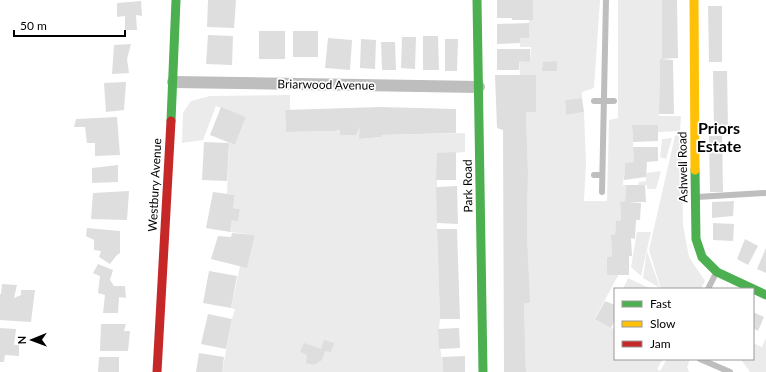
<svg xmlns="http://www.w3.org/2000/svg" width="766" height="372" font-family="Lato,sans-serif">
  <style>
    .green { fill: #ebebeb }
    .building { fill: #dedede }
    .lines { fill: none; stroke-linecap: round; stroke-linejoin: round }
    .lane { stroke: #bebebe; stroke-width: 6 }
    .street { stroke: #bebebe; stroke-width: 12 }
    .fast { stroke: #4caf50; stroke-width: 9 }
    .slow { stroke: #ffc107; stroke-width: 9 }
    .jam { stroke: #c62828; stroke-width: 9 }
    .labels { text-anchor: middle; stroke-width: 3.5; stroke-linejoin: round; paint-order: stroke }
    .street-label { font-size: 12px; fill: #000; stroke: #fff }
    .district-label { font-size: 16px; font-weight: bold; fill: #000; stroke: #fff }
  </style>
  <rect width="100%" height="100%" fill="#fff"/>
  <path class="green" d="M533,0H600L594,88L582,92V98L565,100L566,115L584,112L586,163L584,201H607L609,120L618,118V0H662V59L660,60L659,116H681L680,131L658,132V125H632L634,162L625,164L623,185H626L625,202H620L621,220L616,221L615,235H611L612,257H607L619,274L595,318L615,330V359H663L657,369L660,371L667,359H690L687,367L689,372H526L524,303L527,239L528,170L526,112H536V75H520L519,61H530L531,47H520V38L529,37V20H533Z
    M290,95V110L285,111L286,132L335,131L340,130V135H355L360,126V139L381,137V135L465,133V152L437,154V229L440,319C437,337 442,354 443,372H222L232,319L235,309L231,308L240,266L247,267L255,235L230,232L232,220L238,222L240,209L233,208L235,195L227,194L229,143L235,145L246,117L216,106L203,140L182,143L183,113L191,101L210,96Z
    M682,135L683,225L689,257L705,281L701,289H661L649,250L675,136Z
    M672,138L666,159L660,157L662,139Z
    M661,171L656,189H647V185H638L639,182L646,181V173Z
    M637,232H651L641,276L631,267Z
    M647,251L660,288L643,278Z
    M628,278L651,289H623Z
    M766,338V372H750L742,361L738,359H753V343L762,347Z"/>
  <path class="building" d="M208,0H236L234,28L207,27Z
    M497,0H533V20H512V18H497Z
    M662,0H677L678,58L662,59Z
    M141,1L142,16L136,15L137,30H125V16L117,17V3Z
    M708,6H722V62H709Z
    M529,23V38H520V43L497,44V24Z
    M259,31H285V59H259Z
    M293,31H318V57H293Z
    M208,35L233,36L232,65L206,64Z
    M423,36H438L439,70H423Z
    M402,37H416L415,69L401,68Z
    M328,38L352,40L350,70L325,68Z
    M361,39L376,40L375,69L360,68Z
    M445,39H458L457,71H445Z
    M381,42H395L396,70H382Z
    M131,44L127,59L129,73L112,74L114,45Z
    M497,49H530V62L519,61V70H497Z
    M660,59L673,60L674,114H659Z
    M557,61V71H542L543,62Z
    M713,71H727L728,128H714Z
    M495,75H536V112H526L528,170L527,239L530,303H524L526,372H504L503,130L497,128Z
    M126,82L124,110L106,112L104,83Z
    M582,98L584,112L566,115L565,100Z
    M221,107L246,117L235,145L210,135Z
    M380,107L456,109V133L381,135V137L359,139L360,126L356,135H340V130L335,131L286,132L285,110Z
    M117,117L120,155L95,156V143H87L85,127H74L76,119Z
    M632,125H658V141L633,142Z
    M709,136H722L723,192H710Z
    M204,142L229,143L227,181L202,180Z
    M633,147H658V161L647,162L646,177L624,180L625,163L634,162Z
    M456,152V180H436L437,153Z
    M118,165V182L92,183V168Z
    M626,185H645L646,202H628L641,203L640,220H636L635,239L631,238L632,256H629V275H607V257H612L611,235H615L616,221L621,220L620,202H625Z
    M457,186L458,224L437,223L436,187Z
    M129,191L127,220L91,219L93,193Z
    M213,192L235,195L233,208L240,209L238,222L232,220L230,232L206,228Z
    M734,201L733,216L712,218V202Z
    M713,223L734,224L733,241L713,240Z
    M87,228L120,231V253L116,256L110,264L99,257L101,251L94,250V240L86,236Z
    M437,229H457L460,319H440Z
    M232,233L255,235L247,268L211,259L218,236L231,237Z
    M745,239L758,246L748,265L737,259Z
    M766,248V273L757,269Z
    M98,264L113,270L110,280L114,286H125L126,298L119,297L118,313H103L105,295L98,293L100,276L93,273Z
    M209,271L237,276L231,308L203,303Z
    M2,284L17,285L14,298L21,295V290H35L31,322L0,320V294H1Z
    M605,301L615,305V319L611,328L595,319Z
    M753,312L764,317L758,331L753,328Z
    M208,314L232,319L226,349L201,344Z
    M101,324H126L124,331H130L128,351H100Z
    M0,328L16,329L14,345L19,344V356L5,355L4,362H0Z
    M459,328L460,348L439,349L438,329Z
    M324,340L334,343L331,352L325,351L322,360L314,365L306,363L307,355L300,352L304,343L321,349Z
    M199,353L224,357L222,372H196Z
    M465,356V372H443L442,357Z
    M99,357H119V372H98Z"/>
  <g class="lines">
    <path class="lane" d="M594,101H614
      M594,175H602
      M602,192L606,0
      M697,197L766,193
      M708,289L716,273
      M700,359L730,372"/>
    <path class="street" d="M173,82L479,87"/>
    <path class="fast" d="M477,0L483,372
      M171,121L176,0
      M695,170L696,239L702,257L717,272L766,295"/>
    <path class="slow" d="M694,0L695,170"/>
    <path class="jam" d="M157,372L171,121"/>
  </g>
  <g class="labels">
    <g class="street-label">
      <text transform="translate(326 85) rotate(1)" y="4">Briarwood Avenue</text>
      <text transform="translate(683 167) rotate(-91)" y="4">Ashwell Road</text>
      <text transform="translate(155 185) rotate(-87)" y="4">Westbury Avenue</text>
      <text transform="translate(468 186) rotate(-91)" y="4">Park Road</text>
    </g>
    <g class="district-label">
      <text x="719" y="134">Priors<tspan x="719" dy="18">Estate</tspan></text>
    </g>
  </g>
  <rect x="614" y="288" width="140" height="72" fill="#ffffff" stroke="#999999"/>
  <rect x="622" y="301" width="20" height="6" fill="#4caf50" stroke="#999999"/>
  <text x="650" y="308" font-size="12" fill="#000000">Fast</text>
  <rect x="622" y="321" width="20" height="6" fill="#ffc107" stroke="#999999"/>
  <text x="650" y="328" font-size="12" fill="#000000">Slow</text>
  <rect x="622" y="341" width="20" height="6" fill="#c62828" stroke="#999999"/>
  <text x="650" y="348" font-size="12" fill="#000000">Jam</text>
  <g transform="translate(32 340) rotate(269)" stroke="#ffffff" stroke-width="3" paint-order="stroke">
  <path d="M0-3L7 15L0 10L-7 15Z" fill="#000000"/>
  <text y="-6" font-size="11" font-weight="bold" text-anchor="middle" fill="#000000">N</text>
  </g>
  <path d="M14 30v6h111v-6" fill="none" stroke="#000000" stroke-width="2"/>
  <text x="20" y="30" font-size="12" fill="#000000" stroke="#ffffff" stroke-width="3" paint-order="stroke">50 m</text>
</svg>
